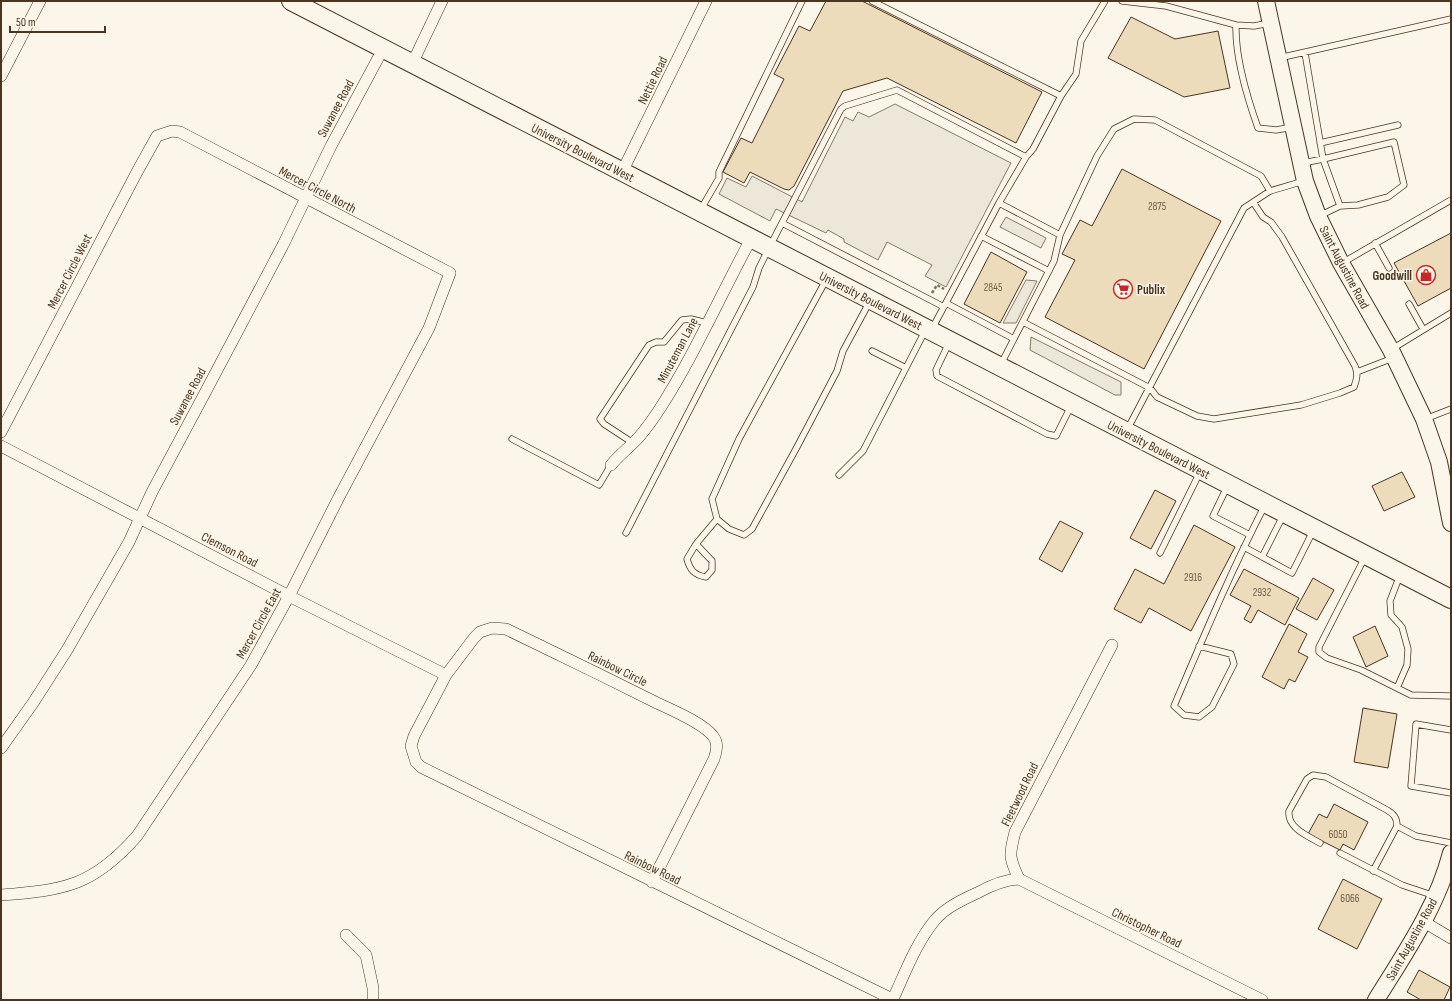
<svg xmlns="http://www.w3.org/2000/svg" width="1452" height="1001" font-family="'Sofia Sans Condensed',sans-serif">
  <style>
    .parking { fill: #ede7d9; stroke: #887966 }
    .building { fill: #ecdcbc; stroke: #4a3520 }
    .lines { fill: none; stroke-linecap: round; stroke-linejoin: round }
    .lane-casing { stroke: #4a3520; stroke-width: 7 }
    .street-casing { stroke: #4a3520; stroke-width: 12 }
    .secondary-casing { stroke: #4a3520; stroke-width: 18 }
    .primary-casing { stroke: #4a3520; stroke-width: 20 }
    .path { stroke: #7f6f5c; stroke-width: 2.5; stroke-dasharray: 3 2; stroke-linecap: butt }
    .lane { stroke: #fbf6e9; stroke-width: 5.5 }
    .street { stroke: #fbf6e9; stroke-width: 11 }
    .secondary { stroke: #fbf6e9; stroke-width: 16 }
    .primary { stroke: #fbf6e9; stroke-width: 18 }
    .labels { text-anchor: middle; stroke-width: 3; stroke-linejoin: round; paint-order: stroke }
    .number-label { font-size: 11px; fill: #725f47 }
    .street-label { font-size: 13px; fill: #4a3520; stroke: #fbf6e9 }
    .poi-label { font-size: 13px; font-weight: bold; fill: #4a3520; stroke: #fbf6e9; text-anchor: end }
  </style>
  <rect width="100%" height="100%" fill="#fbf6e9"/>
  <path class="parking" d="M895,104L1011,163L946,287L925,276L932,265L887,242L878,260L844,242V239L828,230L826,233L776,209L770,221L719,194L727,178L746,187L752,176L802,202L845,117L853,121L858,112L869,117Z
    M1006,217L1046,238L1041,248L1000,227Z
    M1026,280L1037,281L1016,323H1003Z
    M1031,337L1121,382V395H1115L1030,350Z"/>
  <path class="building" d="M826,1H862L1042,92L1016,143L887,78L843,91L794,186L789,190L784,189L750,172L744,183L723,172L741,138L752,143L784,79L774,74L799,26L810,31Z
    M1131,17L1175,39L1218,31L1230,88L1184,97L1108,58Z
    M1122,169L1221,221L1144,369L1045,317L1075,260L1062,254L1080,220L1092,226Z
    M1451,233V288L1418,306L1394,263Z
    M991,252L1027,272L1000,323L964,304Z
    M1402,472L1415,497L1384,511L1372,486Z
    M1155,490L1176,501L1151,549L1130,538Z
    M1060,521L1083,533L1062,572L1039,559Z
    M1194,525L1235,547L1191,631L1149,608L1141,623L1114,609L1135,569L1164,584Z
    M1244,569L1299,598L1285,625L1258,610L1251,623L1244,619L1251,606L1230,595Z
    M1313,578L1334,590L1317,620L1296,609Z
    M1289,624L1307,634L1298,652L1308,657L1295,682L1289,679L1284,689L1262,677Z
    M1375,626L1388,656L1366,667L1353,637Z
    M1363,708L1397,714L1388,768L1354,762Z
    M1334,804L1368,822L1354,850L1343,844L1340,850L1308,834L1319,814L1327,818Z
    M1343,879L1382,899L1357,949L1318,929Z
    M1419,970L1450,987L1444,1000H1421L1407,992Z"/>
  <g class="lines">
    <g class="lane-casing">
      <path id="lane" d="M872,1L1061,96L1033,149L1026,157L999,203L932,329
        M1122,1L1166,6L1236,25L1254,26L1270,23
        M1236,25C1235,57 1247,97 1258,128L1276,130L1293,127
        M1305,53L1323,159L1394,142L1404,185L1388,197L1358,205L1340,206L1319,216
        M1279,58L1451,19
        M1061,96L1076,74L1081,41L1105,1
        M1320,143L1398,125
        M1303,163L1323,159L1340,206
        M999,203L1060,235
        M701,209L719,178V172L802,1
        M782,223L944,307
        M981,236L1049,271
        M1375,243L1389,268
        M1342,263L1451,200
        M946,303L1014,339
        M1409,304L1423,329
        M1023,322L1150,388L1157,397L1197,416L1214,419L1301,405L1340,393L1354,387C1357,379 1358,374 1355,366L1282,237L1271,222L1263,217L1253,202
        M949,343L936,370L937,376L1047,434L1056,436L1071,406
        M1392,349L1451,313
        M872,351L906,368
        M1001,364L1054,261L1060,235L1097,156L1114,129L1134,119L1155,120L1261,176L1270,191
        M1357,372L1393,358
        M1425,419L1451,409
        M1127,430L1244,208L1270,191L1304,181
        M512,439L599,485L611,465
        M633,443L604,424L600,419L649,345L656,342H664L682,320L691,319L707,323
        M839,475L863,451L925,331
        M1227,487L1213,516L1250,535
        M717,519L729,529L744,535L752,529L797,447L837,371L843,351L870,301
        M626,533L753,287L759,268L769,248L841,109L845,106L897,90L1026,157
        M696,544L712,561V570L706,577C694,575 690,570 687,559L696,544L717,519L712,499L739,439L826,280
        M1244,547L1292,573L1313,531
        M1160,553L1200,472
        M1262,557L1284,514
        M1365,557L1319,647V652L1327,658L1361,670L1411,695L1451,696
        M1199,646L1231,654L1234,664L1212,707L1199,717L1184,715L1174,706C1203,638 1231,571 1265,505
        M1397,688L1407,665L1408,649L1402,627L1391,615L1390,601L1400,575
        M1451,730L1416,724L1411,786L1451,793
        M1397,826L1416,836L1451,843
        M1320,843C1308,836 1287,828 1289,811L1307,779L1313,775L1326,777L1387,810C1394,814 1397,818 1397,826L1373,871
        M1340,853L1402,885L1435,896"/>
    </g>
    <g class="street-casing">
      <path id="street" d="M412,64L442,1
        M1,76L40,1
        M622,172L706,1
        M1,432L137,172L157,136L172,131L180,132L450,273L429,328L339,497L289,596L251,665L137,836C93,886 65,890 1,895
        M1,446L289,596L446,675
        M611,465C620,454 630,447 639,437C646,429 653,419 659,410C694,356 720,296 751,239
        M1,748L33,703L67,650L129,542L152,492L206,391L283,245L331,146L383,49
        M1019,879C1009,858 1009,855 1015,832L1112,645
        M652,882L714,759C717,751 718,742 713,736C703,723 672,710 657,703C607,678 556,653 506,629L492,628L480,632L474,638L446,675L414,736L411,746L416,762L421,767L894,1000
        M1424,922L1451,938
        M346,935L366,955L373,988V1000
        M893,999C905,973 916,943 935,920C946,907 964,899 979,892C992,885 1004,880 1019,879L1262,1000"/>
    </g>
    <g class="secondary-casing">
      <path id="secondary" d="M1266,1L1305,181L1318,216L1341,263L1391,350L1424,419L1439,462L1451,523
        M1376,1000C1405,953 1437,907 1451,853"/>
    </g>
    <g class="primary-casing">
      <path id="primary" d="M291,1L1451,599"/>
    </g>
    <path class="path" d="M932,293L937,285L944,289"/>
    <use href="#lane" class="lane"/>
    <use href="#street" class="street"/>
    <use href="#secondary" class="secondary"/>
    <use href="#primary" class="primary"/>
  </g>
  <defs>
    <g id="shop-ring" transform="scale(1)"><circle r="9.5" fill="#fbf6e9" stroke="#c62828" stroke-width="1.5"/><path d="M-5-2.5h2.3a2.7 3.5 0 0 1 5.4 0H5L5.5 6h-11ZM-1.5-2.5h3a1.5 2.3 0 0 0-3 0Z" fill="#c62828"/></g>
    <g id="supermarket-ring" transform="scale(1)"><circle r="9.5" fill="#fbf6e9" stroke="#c62828" stroke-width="1.5"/><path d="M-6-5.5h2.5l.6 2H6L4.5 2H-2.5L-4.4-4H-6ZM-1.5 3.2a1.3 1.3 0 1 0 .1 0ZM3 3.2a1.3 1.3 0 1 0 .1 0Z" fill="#c62828"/></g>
  </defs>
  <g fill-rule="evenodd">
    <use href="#shop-ring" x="1426" y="275"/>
    <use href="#supermarket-ring" x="1123" y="289"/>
  </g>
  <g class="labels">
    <g class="number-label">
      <text x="1157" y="210">2875</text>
      <text x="993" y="291">2845</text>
      <text x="1193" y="581">2916</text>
      <text x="1262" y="596">2932</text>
      <text x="1338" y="838">6050</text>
      <text x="1350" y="902">6066</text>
    </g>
    <g class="street-label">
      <text transform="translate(652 80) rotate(-64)" y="5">Nettie Road</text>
      <text transform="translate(335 108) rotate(-62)" y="5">Suwanee Road</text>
      <text transform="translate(583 152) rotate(27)" y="5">University Boulevard West</text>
      <text transform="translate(318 189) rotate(28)" y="5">Mercer Circle North</text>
      <text transform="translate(1345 267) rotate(62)" y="5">Saint Augustine Road</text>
      <text transform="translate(69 271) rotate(-63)" y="5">Mercer Circle West</text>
      <text transform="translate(871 300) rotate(27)" y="5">University Boulevard West</text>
      <text transform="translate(677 350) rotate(-62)" y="5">Minuteman Lane</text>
      <text transform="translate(187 396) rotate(-62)" y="5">Suwanee Road</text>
      <text transform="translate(1159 449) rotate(27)" y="5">University Boulevard West</text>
      <text transform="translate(230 549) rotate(27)" y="5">Clemson Road</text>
      <text transform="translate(258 623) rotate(-61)" y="5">Mercer Circle East</text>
      <text transform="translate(618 668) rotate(26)" y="5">Rainbow Circle</text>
      <text transform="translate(1019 794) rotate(-64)" y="5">Fleetwood Road</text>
      <text transform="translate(653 867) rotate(26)" y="5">Rainbow Road</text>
      <text transform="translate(1147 927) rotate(26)" y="5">Christopher Road</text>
      <text transform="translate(1411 939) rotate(-61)" y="5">Saint Augustine Road</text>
    </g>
    <g class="poi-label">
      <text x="1412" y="280">Goodwill</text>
      <text x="1137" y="294" text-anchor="start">Publix</text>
    </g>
  </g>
  <rect width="1452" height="1001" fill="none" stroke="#4a3520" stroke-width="4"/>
  <path d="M10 26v6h95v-6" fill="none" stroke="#4a3520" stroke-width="2"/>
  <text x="16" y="26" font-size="12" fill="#4a3520" stroke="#fbf6e9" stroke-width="3" paint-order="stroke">50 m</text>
</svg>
